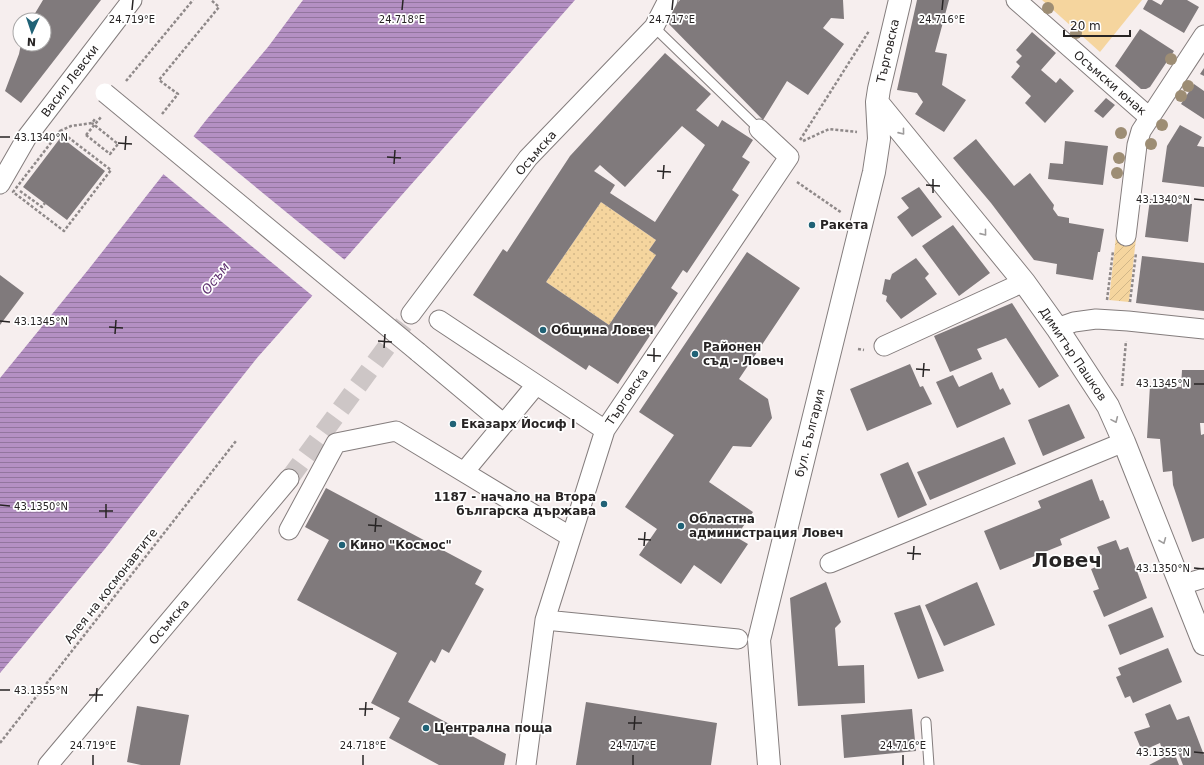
<svg xmlns="http://www.w3.org/2000/svg" width="1204" height="765" font-family="'DejaVu Sans',sans-serif">
  <style>
    .grass { fill: url(#grass-dots) }
    .park { fill: #f5d59e }
    .garden { fill: url(#garden-furrows) }
    .water { fill: url(#water-rules) }
    .pier { fill: #f6eeee }
    .building { fill: #807a7c; fill-rule: evenodd }
    .lines { fill: none; stroke-linecap: round; stroke-linejoin: round }
    .street-tunnel { stroke: #cdc6c6; stroke-width: 19; stroke-dasharray: 19 10; stroke-linecap: butt }
    .lane-casing { stroke: #847d7d; stroke-width: 11 }
    .street-casing { stroke: #847d7d; stroke-width: 21 }
    .secondary-casing { stroke: #847d7d; stroke-width: 24 }
    .path { stroke: #8f8989; stroke-width: 2.5; stroke-dasharray: 3 2; stroke-linecap: butt }
    .lane { stroke: #fff; stroke-width: 9 }
    .street { stroke: #fff; stroke-width: 19 }
    .secondary { stroke: #fff; stroke-width: 22 }
    .street-bridge-casing { stroke: #847d7d; stroke-width: 21; stroke-linecap: butt }
    .path-bridge { stroke: #8f8989; stroke-width: 2.5; stroke-dasharray: 3 2; stroke-linecap: butt }
    .street-bridge { stroke: #fff; stroke-width: 19 }
    .tree { fill: #9d8d74 }
    .oneway { stroke: #9e9c9c }
    .ticks { fill: none; stroke: #272424; stroke-width: 1.5 }
    .poi-dot { fill: #206276; stroke: #fff; stroke-width: 1.5 }
    .labels { text-anchor: middle; stroke-width: 3.5; stroke-linejoin: round; paint-order: stroke }
    .street-label { font-size: 12px; fill: #272424; stroke: #fff }
    .poi-label { font-size: 12px; font-weight: bold; fill: #272424; stroke: #fff; text-anchor: start }
    .water-label { font-size: 13px; font-style: italic; fill: #5e306f; stroke: #fff }
    .town-label { font-size: 20px; font-weight: bold; fill: #272424; stroke: #fff }
    .ticks-label { font-size: 10px; text-anchor: middle; fill: #272424; stroke: #fff; stroke-width: 3.5; stroke-linejoin: round; paint-order: stroke }
  </style>
  <defs>
    <pattern id="grass-dots" width="8" height="8" patternUnits="userSpaceOnUse"><rect width="8" height="8" fill="#f5d59e"/><path d="M2 2h.1M6 6h.1" fill="none" stroke="#d2b788" stroke-width="1.8" stroke-linecap="round"/></pattern>
    <pattern id="garden-furrows" width="10" height="10" patternUnits="userSpaceOnUse"><rect width="10" height="10" fill="#f5d59e"/><path d="M-1 1l2-2M0 10L10 0M9 11l2-2" fill="none" stroke="#d2b788"/></pattern>
    <pattern id="water-rules" width="6" height="5" patternUnits="userSpaceOnUse"><rect width="6" height="5" fill="#b490c3"/><path d="M0 2.5h6" fill="none" stroke="#92759e"/></pattern>
  </defs>
  <rect width="100%" height="100%" fill="#f6eeee"/>
  <path class="grass" d="M601,202L656,240L649,250L656,255L609,325L546,282Z"/>
  <path class="park" d="M1042,0H1142L1100,52Z"/>
  <path class="garden" d="M1116,236L1136,238L1129,302L1109,300Z"/>
  <path class="water" d="M303,0H575L257,358L104,550L0,673V378L88,270L207,119L268,47Z"/>
  <path class="pier" d="M192,135L346,261L314,297L162,173Z"/>
  <path class="building" d="M43,0H101L21,103L5,91L19,54L21,44H44V20H31Z
    M680,0H843L844,19L831,18L823,28L844,44L808,95L787,81L763,120L664,19Z
    M917,0H949L935,52L947,54L942,85L966,100L944,132L915,114L923,102L917,93L897,90Z
    M1148,0H1152L1161,5L1164,0H1187L1199,7L1184,33L1143,9Z
    M1140,29L1174,51L1150,87L1146,89H1141L1115,66Z
    M1032,32L1056,53L1041,70L1056,83L1060,78L1074,91L1045,123L1025,103L1031,96L1011,77L1020,66L1016,62L1022,56L1016,50Z
    M665,53L711,94L696,110L718,127L722,120L753,140L742,157L750,162L732,190L739,195L687,273L683,270L671,288L678,293L618,384L589,365L586,370L473,295L503,249L507,252L570,156ZM682,126L705,145L655,222L610,193L615,185L594,171L600,165L625,187ZM601,202L656,240L649,250L656,255L609,325L546,282Z
    M1204,68V76L1200,74Z
    M1194,84L1204,91V119L1181,104Z
    M1106,98L1115,105L1103,118L1094,111Z
    M1180,125L1202,137L1197,146L1204,147V187L1162,182L1167,146Z
    M61,137L105,171L67,220L23,187Z
    M976,139L1014,186L1030,173L1054,205L1053,209L1058,216L1069,218V223L1104,229L1100,252H1098L1093,280L1056,274L1057,264L1034,260L991,203L953,158Z
    M1065,141L1108,146L1103,185L1048,179L1050,163L1063,164Z
    M919,187L942,217L912,237L897,217L909,208L901,198Z
    M1150,199L1192,204L1188,242L1145,237Z
    M953,225L990,273L959,296L922,246Z
    M747,252L800,288L739,379L768,399L772,418L751,447L733,446L709,482L753,512L736,537L748,544L721,584L694,565L681,584L639,555L657,529L625,507L674,435L639,412Z
    M1142,256L1204,263V311L1136,303Z
    M916,258L929,274L925,278L937,294L901,319L886,301L887,296L882,294L885,279L890,280L892,274Z
    M0,275L24,293L0,325Z
    M1012,303L1059,376L1039,388L1006,338L977,349L982,359L950,372L934,336Z
    M910,364L920,387L923,386L932,404L867,431L850,389Z
    M1182,370H1204V423H1200L1201,435L1204,434V538L1192,542L1173,485L1172,471L1163,472L1160,439L1147,438L1150,385L1181,387Z
    M992,372L1000,390L1003,388L1011,404L957,428L936,382L953,375L959,387Z
    M1069,404L1085,438L1043,456L1028,420Z
    M1004,437L1016,464L930,500L917,472Z
    M908,462L927,505L898,518L880,474Z
    M1092,479L1100,501L1103,500L1110,518L1060,539L1062,545L1000,570L984,531L1041,508L1038,501Z
    M326,488L482,571L475,584L484,589L449,653L442,649L435,663L431,660L408,702L506,754L504,765H439L389,738L400,718L371,703L397,653L297,600L329,540L305,527Z
    M1116,540L1120,550L1128,547L1147,598L1104,617L1093,591L1099,589L1091,569L1096,567L1092,556L1100,554L1097,547Z
    M826,582L841,622L835,628L838,666L864,665L865,703L798,706L790,598Z
    M977,582L995,625L944,646L925,605Z
    M920,605L944,671L918,679L894,613Z
    M1152,607L1164,637L1120,655L1108,625Z
    M1168,648L1182,682L1133,703L1130,696L1125,698L1116,677L1121,675L1118,668Z
    M586,702L717,723L711,765H576Z
    M1170,704L1177,720L1189,716L1204,755V765H1183L1176,747L1163,752L1160,743L1142,751L1134,732L1150,727L1145,714Z
    M137,706L189,715L180,765H141L127,762Z
    M912,709L916,751L844,758L841,715Z
    M1174,752L1179,765H1149Z"/>
  <g class="lines">
    <path class="street-tunnel" d="M289,479L411,314"/>
    <g class="lane-casing">
      <path id="lane" d="M654,27L759,129
        M926,722L929,765"/>
    </g>
    <g class="street-casing">
      <path id="street" d="M1016,0L1150,118
        M0,184L27,137L132,0
        M1126,236L1137,145L1141,131L1204,35
        M411,314L528,158L654,27L668,0
        M439,320L605,430
        M1057,328L1074,322L1096,319L1128,321L1204,329
        M884,346L1024,282
        M418,352L504,424
        M464,472L536,385
        M289,530L336,443L396,431L571,537
        M830,563L1124,442
        M1181,585L1204,578
        M545,620L738,639
        M48,765L289,479
        M526,765L545,620L605,430L789,157L759,129"/>
    </g>
    <g class="secondary-casing">
      <path id="secondary" d="M877,102L1024,282L1057,328L1108,406L1124,442L1204,644
        M769,765L759,640L874,172L879,139L877,102L879,89L900,0"/>
    </g>
    <path class="path" d="M126,81L193,0
      M162,114L178,94L159,80L219,7L211,0
      M60,131L111,170L64,231L13,192Z
      M60,131L71,126L92,123L95,119
      M86,135L110,154L118,144L92,123
      M800,140L869,31
      M803,141L829,129L857,132
      M797,182L842,213
      M20,191L42,207L45,203
      M1107,300L1113,251
      M1130,302L1136,253
      M858,349L864,350
      M1122,386L1126,341
      M0,743L236,441"/>
    <use href="#lane" class="lane"/>
    <use href="#street" class="street"/>
    <use href="#secondary" class="secondary"/>
    <g class="street-bridge-casing">
      <path id="street-bridge" d="M105,93L418,352"/>
    </g>
    <path class="path-bridge" d="M86,135L101,117"/>
    <use href="#street-bridge" class="street-bridge"/>
  </g>
  <g class="tree">
    <circle cx="1048" cy="8" r="6"/>
    <circle cx="1076" cy="33" r="6"/>
    <circle cx="1171" cy="59" r="6"/>
    <circle cx="1188" cy="86" r="6"/>
    <circle cx="1181" cy="96" r="6"/>
    <circle cx="1162" cy="125" r="6"/>
    <circle cx="1121" cy="133" r="6"/>
    <circle cx="1151" cy="144" r="6"/>
    <circle cx="1119" cy="158" r="6"/>
    <circle cx="1117" cy="173" r="6"/>
  </g>
  <defs><path id="oneway-chevron" d="M-2-3.5L2.5 0L-2 3.5" fill="none" stroke-width="1.6" stroke-linecap="round" stroke-linejoin="round"/></defs>
  <g class="oneway">
    <use href="#oneway-chevron" transform="translate(902 132) rotate(51)"/>
    <use href="#oneway-chevron" transform="translate(984 233) rotate(51)"/>
    <use href="#oneway-chevron" transform="translate(1115 420) rotate(66)"/>
    <use href="#oneway-chevron" transform="translate(1163 541) rotate(68)"/>
  </g>
  <path class="ticks" d="M132,10L133,0M402,10L403,0M672,10L673,0M942,10L943,0M0,137H10M118,143L132,144M125,150L126,136M387,157L401,158M394,164L395,150M657,171L671,172M663,179L664,165M926,185L940,186M933,193V179M1194,199L1204,200M0,321L10,322M109,327L123,328M115,334L116,320M378,341L392,342M384,348L385,334M647,355L661,356M654,362V348M916,369L930,370M923,377L924,363M1194,384H1204M0,505L10,506M99,511H113M106,518V504M368,525L382,526M375,532L376,518M638,539L651,540M644,546L645,532M907,553L921,554M913,560L914,546M1194,568L1204,569M0,690H10M89,695H103M96,702L97,688M359,709H373M365,716L366,702M628,723H642M634,730L635,716M1194,752L1204,753M93,765V755M363,765V755M633,765V755M903,765V755"/>
  <g class="poi-dot">
    <circle cx="812" cy="225" r="4"/>
    <circle cx="543" cy="330" r="4"/>
    <circle cx="695" cy="354" r="4"/>
    <circle cx="453" cy="424" r="4"/>
    <circle cx="604" cy="504" r="4"/>
    <circle cx="681" cy="526" r="4"/>
    <circle cx="342" cy="545" r="4"/>
    <circle cx="426" cy="728" r="4"/>
  </g>
  <g class="labels">
    <g class="street-label">
      <text transform="translate(888 51) rotate(-77)" y="4">Търговска</text>
      <text transform="translate(70 81) rotate(-53)" y="4">Васил Левски</text>
      <text transform="translate(1110 83) rotate(41)" y="4">Осъмски юнак</text>
      <text transform="translate(536 153) rotate(-49)" y="4">Осъмска</text>
      <text transform="translate(1073 354) rotate(56)" y="4">Димитър Пашков</text>
      <text transform="translate(627 397) rotate(-56)" y="4">Търговска</text>
      <text transform="translate(810 433) rotate(-76)" y="4">бул. България</text>
      <text transform="translate(111 586) rotate(-52)" y="4">Алея на космонавтите</text>
      <text transform="translate(169 622) rotate(-50)" y="4">Осъмска</text>
    </g>
    <g class="poi-label">
      <text x="820" y="229">Ракета</text>
      <text x="551" y="334">Община Ловеч</text>
      <text x="703" y="351">Районен<tspan x="703" dy="14">съд - Ловеч</tspan></text>
      <text x="461" y="428">Еказарх Йосиф I</text>
      <text x="596" y="501" text-anchor="end">1187 - начало на Втора<tspan x="596" dy="14">българска държава</tspan></text>
      <text x="689" y="523">Областна<tspan x="689" dy="14">администрация Ловеч</tspan></text>
      <text x="350" y="549">Кино "Космос"</text>
      <text x="434" y="732">Централна поща</text>
    </g>
    <g class="water-label">
      <text transform="translate(215 278) rotate(-52)" y="5">Осъм</text>
    </g>
    <g class="town-label">
      <text x="1067" y="567">Ловеч</text>
    </g>
  </g>
  <g class="ticks-label">
    <text x="132" y="23">24.719°E</text>
    <text x="402" y="23">24.718°E</text>
    <text x="672" y="23">24.717°E</text>
    <text x="942" y="23">24.716°E</text>
    <text x="41" y="141">43.1340°N</text>
    <text x="1163" y="203">43.1340°N</text>
    <text x="41" y="325">43.1345°N</text>
    <text x="1163" y="387">43.1345°N</text>
    <text x="41" y="510">43.1350°N</text>
    <text x="1163" y="572">43.1350°N</text>
    <text x="41" y="694">43.1355°N</text>
    <text x="93" y="749">24.719°E</text>
    <text x="363" y="749">24.718°E</text>
    <text x="633" y="749">24.717°E</text>
    <text x="903" y="749">24.716°E</text>
    <text x="1163" y="756">43.1355°N</text>
  </g>
  <g transform="translate(32 32) rotate(183)"><circle r="19" fill="#ffffff" stroke="#a9a7a7"/>
  <path d="M0-3L7 15L0 10L-7 15Z" fill="#206276"/>
  <text y="-6" font-size="11" font-weight="bold" text-anchor="middle" fill="#272424">N</text>
  </g>
  <path d="M1064 30v6h66v-6" fill="none" stroke="#272424" stroke-width="2"/>
  <text x="1070" y="30" font-size="12" fill="#272424" stroke="#ffffff" stroke-width="3" paint-order="stroke">20 m</text>
</svg>
